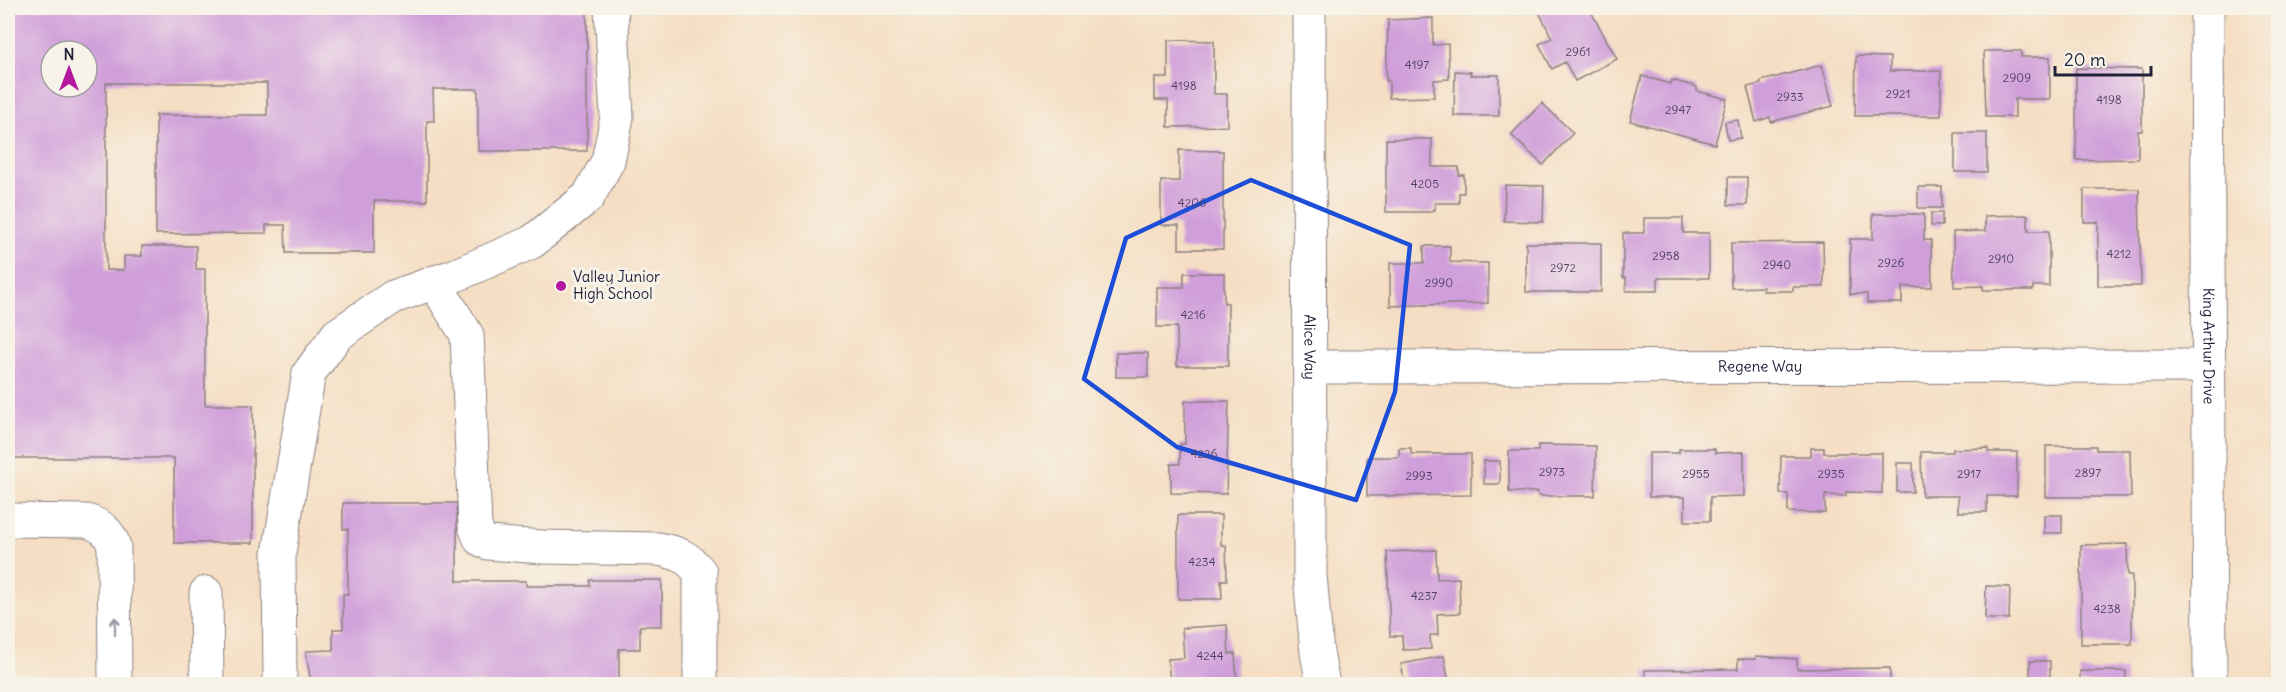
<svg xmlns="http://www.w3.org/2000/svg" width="2286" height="692" font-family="Delius,sans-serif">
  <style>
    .building { fill: #d09eda; fill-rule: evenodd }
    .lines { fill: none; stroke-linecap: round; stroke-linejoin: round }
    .minor-casing { stroke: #8c807f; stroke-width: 35 }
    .minor { stroke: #fff; stroke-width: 33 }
    .oneway { stroke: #9c9ca7 }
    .marked { fill: none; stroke: #1d4ed8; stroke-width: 4.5; stroke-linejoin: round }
    .poi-dot { fill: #b5179e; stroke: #f7f3e8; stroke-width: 2 }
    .labels { text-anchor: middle; stroke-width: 6; stroke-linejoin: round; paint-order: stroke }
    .number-label { font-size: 12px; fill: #4e4163 }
    .poi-label { font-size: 15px; fill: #22223b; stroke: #f7f3e8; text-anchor: start }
    .street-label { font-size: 15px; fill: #22223b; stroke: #f7f3e8 }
  </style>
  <rect width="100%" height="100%" fill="#f7f3e8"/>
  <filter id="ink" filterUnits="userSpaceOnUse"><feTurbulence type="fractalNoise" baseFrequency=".0167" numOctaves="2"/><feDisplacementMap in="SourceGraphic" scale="12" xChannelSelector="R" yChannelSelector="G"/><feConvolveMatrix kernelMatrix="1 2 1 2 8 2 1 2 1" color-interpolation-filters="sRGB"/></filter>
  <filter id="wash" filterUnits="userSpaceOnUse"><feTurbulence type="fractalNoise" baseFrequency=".008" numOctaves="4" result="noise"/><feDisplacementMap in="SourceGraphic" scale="24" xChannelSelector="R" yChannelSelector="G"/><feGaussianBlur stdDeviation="1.35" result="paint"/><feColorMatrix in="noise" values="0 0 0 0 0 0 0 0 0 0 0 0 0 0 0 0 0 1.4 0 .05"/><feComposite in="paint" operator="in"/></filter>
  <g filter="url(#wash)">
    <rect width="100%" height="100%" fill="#f5dec3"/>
    <g id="blocks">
      <path class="building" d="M8,8H587V151H478V89H433L434,121H427V201H374V253H286L285,225H266V233L156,234V115H267V83H106V270H124V256H142V246H196V269H205V405H253V543H174V458H8ZM51,51H87V87H51Z
        M1177,8H1221V10H1177Z
        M1547,8H1589L1617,59L1575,81L1565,62L1552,69L1539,44L1552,38L1539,12Z
        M1433,18V45L1448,44L1449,79L1434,80V97L1389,98V81H1386L1388,20Z
        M1168,40L1214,41V94H1227V126L1168,127V100H1155V78H1168Z
        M1984,51H2021V57H2050V99H2015V117H1986Z
        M1856,56L1890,57V71H1941V116H1855Z
        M1822,65L1833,106L1771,122L1770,117L1756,122L1747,87L1761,84V81Z
        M2076,68L2142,69V131H2138V159L2076,160Z
        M1455,71L1471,72L1470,75H1499V116H1454Z
        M1642,76L1671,84L1672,80L1697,87V91L1727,99L1715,144L1630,121Z
        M1542,103L1573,133L1543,165L1511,135Z
        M1738,120L1741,138L1728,140L1725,122Z
        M1955,133H1987V172H1955Z
        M1386,139H1432V167H1459V175H1464V193H1459V203H1435V210H1432V212H1386Z
        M1179,150L1223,151V249H1179V225H1161V181H1179Z
        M1728,177H1747V205H1728Z
        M1505,185L1544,186L1543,222L1504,221Z
        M1918,187H1942V208H1918Z
        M2084,189H2139L2141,286H2098V222H2084Z
        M1931,213H1942V226H1931Z
        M1873,214H1924V240H1931L1932,287H1902V303H1867V294H1850V239H1873Z
        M2028,215V231H2049V286H2033V290H1983V286L1954,287L1953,232L1985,231V216Z
        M1644,218H1683V233H1709V278H1658V291H1626V278H1623V233H1644Z
        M1823,242L1824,287H1793V291H1763V287L1731,288V243Z
        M1526,243H1601V292H1526Z
        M1424,246H1450V262L1488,263V303L1390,306V263H1424Z
        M1184,273H1224V303H1228V366H1177V327H1157V287H1184Z
        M1116,353H1148V377H1116Z
        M1185,401H1229L1226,494L1171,493V464H1180V444H1185Z
        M1538,445L1596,446L1595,496H1538V492H1509V451H1538Z
        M2046,446H2096V450H2130L2131,497H2046Z
        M1399,448H1411V454H1471V495L1367,496V457H1399Z
        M1811,448H1824V453H1882V493L1846,492V496L1825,495V513L1788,512V494H1780L1781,456H1811Z
        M1988,448V452H2017V496H1987V512H1958V496H1922L1921,452H1953V449Z
        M1679,449H1715V453L1744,452V496L1710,497V521H1685V497H1649V453H1679Z
        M1484,461H1500V484H1484Z
        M1897,463H1913V492H1897Z
        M343,503H457V581H526V586H590V580H662V626H640V649H619V684H311L306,651L333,650V629H343V594H348V529H343Z
        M1178,515H1221V545H1226L1227,580H1221L1222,599H1178Z
        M2044,515H2062V533H2044Z
        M2127,544L2128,575H2132V644H2081V545Z
        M1436,550L1437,579L1459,578L1460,613L1437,614L1438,635H1430L1431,649L1403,650L1402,636H1390L1387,552Z
        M1986,586L2010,587L2009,619H1985Z
        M1227,625L1229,654L1235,653L1237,684H1170L1168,659L1184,658L1182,628Z
        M1444,656L1449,684H1405L1401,664Z
        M1756,656L1797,659V669L1890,668V684H1646L1645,670L1738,669V659H1756Z
        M2030,661H2050V684H2030Z
        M2080,671H2126V684H2080Z"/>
    </g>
  </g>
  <g filter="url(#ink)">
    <use href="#blocks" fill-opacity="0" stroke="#8c807f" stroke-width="1.5"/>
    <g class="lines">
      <g class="minor-casing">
        <g id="minor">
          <path id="s1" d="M1309,8L1310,575L1317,653L1323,684"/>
          <path id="s2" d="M2207,8L2210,684"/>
          <path d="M434,282L467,335L475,526L480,539L488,543L543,547L658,549C679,553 687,556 700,572V684"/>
          <path id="s3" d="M1310,367L2209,366"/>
          <path d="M8,520L87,521C102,526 109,531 114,546L115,684"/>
          <path d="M206,593L207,684"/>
          <path d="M280,684L279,553L309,373L337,335L393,297L456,275L532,242L588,197L608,161L617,117L611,8"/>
        </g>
      </g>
      <use href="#minor" class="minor"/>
    </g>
    <defs><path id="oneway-shaft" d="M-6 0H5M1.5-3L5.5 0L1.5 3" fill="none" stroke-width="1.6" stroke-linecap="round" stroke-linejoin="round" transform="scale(1.5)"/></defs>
    <use class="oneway" href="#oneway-shaft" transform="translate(115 626) rotate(-90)"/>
  </g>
  <path class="marked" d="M1251,180L1410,245L1395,392L1356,500L1177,447L1084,379L1126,238Z"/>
  <circle class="poi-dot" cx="561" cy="286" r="6"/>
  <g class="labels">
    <g class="number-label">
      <text x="1578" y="56">2961</text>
      <text x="1417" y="69">4197</text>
      <text x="2017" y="82">2909</text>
      <text x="1184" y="90">4198</text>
      <text x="1898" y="98">2921</text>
      <text x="1790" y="101">2933</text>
      <text x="2109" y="104">4198</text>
      <text x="1678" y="114">2947</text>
      <text x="1425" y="188">4205</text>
      <text x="1192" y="207">4206</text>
      <text x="2119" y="258">4212</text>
      <text x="1666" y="260">2958</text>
      <text x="2001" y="263">2910</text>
      <text x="1891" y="267">2926</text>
      <text x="1777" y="269">2940</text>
      <text x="1563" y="272">2972</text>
      <text x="1439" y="287">2990</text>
      <text x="1193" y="319">4216</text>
      <text x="1204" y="458">4226</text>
      <text x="1552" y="476">2973</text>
      <text x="2088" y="477">2897</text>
      <text x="1696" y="478">2955</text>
      <text x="1831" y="478">2935</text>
      <text x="1969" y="478">2917</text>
      <text x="1419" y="480">2993</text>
      <text x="1202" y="566">4234</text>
      <text x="1424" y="600">4237</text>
      <text x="2107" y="613">4238</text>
      <text x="1210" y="660">4244</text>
    </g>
    <g class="poi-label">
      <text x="573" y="282">Valley Junior<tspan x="573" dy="17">High School</tspan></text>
    </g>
    <g class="street-label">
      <text dy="5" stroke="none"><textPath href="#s1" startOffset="339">Alice Way</textPath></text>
      <text dy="5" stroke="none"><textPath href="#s2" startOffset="338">King Arthur Drive</textPath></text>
      <text dy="5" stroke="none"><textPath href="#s3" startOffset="450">Regene Way</textPath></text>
    </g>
  </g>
  <rect width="2286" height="692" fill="none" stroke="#f7f3e8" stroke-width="30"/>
  <g transform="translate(69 69)"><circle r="28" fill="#f7f3e8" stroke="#a29fa3" stroke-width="1.5"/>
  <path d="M0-4.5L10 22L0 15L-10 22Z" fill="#b5179e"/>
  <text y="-9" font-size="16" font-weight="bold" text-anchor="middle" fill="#22223b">N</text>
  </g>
  <path d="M2055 66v9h96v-9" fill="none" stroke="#22223b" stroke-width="3"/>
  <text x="2064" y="66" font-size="18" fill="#22223b" stroke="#f7f3e8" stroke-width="4.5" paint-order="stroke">20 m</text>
</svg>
